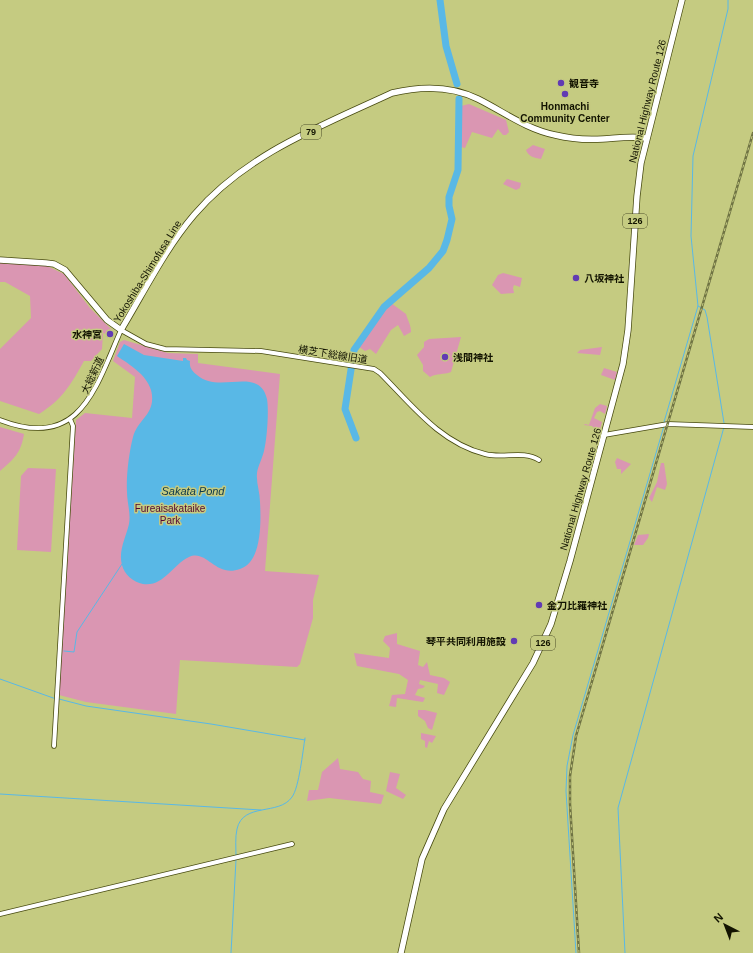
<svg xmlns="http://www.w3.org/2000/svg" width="753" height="953" font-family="Helvetica,'Noto Sans JP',sans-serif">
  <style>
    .green { fill: #da96b2 }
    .water { fill: #59b8e6 }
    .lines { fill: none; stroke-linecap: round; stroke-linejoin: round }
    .stream { stroke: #59b8e6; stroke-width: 1 }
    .river { stroke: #59b8e6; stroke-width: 7 }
    .tertiary-casing { stroke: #474a10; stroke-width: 5.5 }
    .primary-casing { stroke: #474a10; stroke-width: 7 }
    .trunk-casing { stroke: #474a10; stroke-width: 7 }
    .tertiary { stroke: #fff; stroke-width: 4 }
    .primary { stroke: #fff; stroke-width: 5.5 }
    .trunk { stroke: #fff; stroke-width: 5.5 }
    .rail-casing { stroke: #6f7343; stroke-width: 2.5 }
    .rail { stroke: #c5cb81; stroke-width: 1; stroke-dasharray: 3; stroke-linecap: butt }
    .poi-dot { fill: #613bb3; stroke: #c5cb81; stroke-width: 1.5 }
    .labels { text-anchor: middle; stroke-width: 3; stroke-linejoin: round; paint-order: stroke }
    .shield { fill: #c5cb81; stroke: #484a27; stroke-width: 1 }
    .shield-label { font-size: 9px; font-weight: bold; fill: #121300 }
    .poi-label { font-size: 10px; font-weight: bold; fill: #121300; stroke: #c5cb81; text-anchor: start }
    .street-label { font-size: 10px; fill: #121300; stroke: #c5cb81 }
    .park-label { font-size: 10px; fill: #530732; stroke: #c5cb81 }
    .water-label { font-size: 11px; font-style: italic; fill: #0d384b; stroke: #c5cb81 }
  </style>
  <rect width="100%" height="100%" fill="#c5cb81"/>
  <path class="green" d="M469,104L506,120L509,132L506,135H503L498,129L492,138L472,132L465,148L461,147V106Z
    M533,145L545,149L541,159C534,158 528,156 526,150Z
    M507,179L521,183L520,188L516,190L503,184Z
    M0,263L45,265L64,274L90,308L114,332L113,337L103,333L102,349L91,361H84C71,384 63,399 39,414L0,401V349L31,318L30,296L5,282H0Z
    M503,273L522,278L520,287L514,285L513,288L514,293L501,294L492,285L498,275Z
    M391,303L406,314C408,321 411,325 411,332L404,336L398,325L391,330L376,354L370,349L365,351L358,346Z
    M461,337L451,372C443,375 437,373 430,377L423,371V365L417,355L424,347V342L429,339Z
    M124,340L168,353L198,354V363L280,374L265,571L319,575L313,600V618L300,664L297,667L180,660L176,714L86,702L59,695L76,420L85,413L132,418L135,377L113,361L120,342Z
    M602,347L600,355L577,353L580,350Z
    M604,368L617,372L615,380L601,375Z
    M600,404L607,406L605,414L600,411L597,412L594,418L602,422L599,433L592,426L584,425L585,424L589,425L595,408Z
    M0,427L24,434C21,453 14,459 0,471Z
    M617,458L631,464L621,474V469H617L615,462Z
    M661,463H664L667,484L665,490L657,487L652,502L649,498L657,482Z
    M28,468L56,469L51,552L17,550L21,476Z
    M649,534L648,538L643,545H634L638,535Z
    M397,633V644L420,651L418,665L423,667L427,662L430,675L444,678L450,682L444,695L437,693L438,684L420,680L419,684L425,686L423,688L418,689L415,695L425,698L423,702L397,698L396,707L389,706L392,695L405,694L408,680L399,674L357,666L354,653L389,658L390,648L383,641L385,636Z
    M418,710H425L437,713L432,730L428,728L425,721L418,716Z
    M421,733L436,736L432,743L429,741L427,748L425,747V741L421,739Z
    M338,758L340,769L358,772L363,779L371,781L370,792L384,795L381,804L329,798L307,801L309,790H318L322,772Z
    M390,772L400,774L396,788L406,795L403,799L386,791Z"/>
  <path class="water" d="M124,344L144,355L183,361V358H186L187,360L190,361C189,367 192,371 197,375C219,395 259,365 267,399C269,411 267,439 264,451C262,459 258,466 257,473C256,483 260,492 260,502C261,522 262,562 240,569C215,578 207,549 189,557C172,565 164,587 143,584C133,582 124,574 122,565C118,551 126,537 129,524C131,513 127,503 127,492C126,477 129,452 133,437C138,418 157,414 151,390C146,374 130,365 117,356Z"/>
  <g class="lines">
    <path class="stream" d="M698,306L705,310L707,317L724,423
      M664,422L698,306L691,236L693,156L728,9V0
      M64,651L74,652L77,632L122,564
      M0,679L56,699
      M59,699L86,706L211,724L305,740
      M0,794L261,810
      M236,857C236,848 235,837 237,829C243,802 279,816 292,797C299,788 303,750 305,738
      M231,953L236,860
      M576,953L566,791L567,766L573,735L664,426
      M625,953L618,808L724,427"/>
    <path class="river" d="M440,0L446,46L457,84
      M356,438L345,409L354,350L384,307L429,268L443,251L447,240L452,219L449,206V197L458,170L459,99"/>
    <g class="tertiary-casing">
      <path id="tertiary" d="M0,420C80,451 95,389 121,330L146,344L165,349L261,351L374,369L380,373C411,404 440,443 485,454C503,459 523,450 539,460
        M604,435L668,424L753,427
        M54,746L73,426L70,419
        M0,914L292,844"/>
    </g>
    <g class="primary-casing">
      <path id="primary" d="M0,260L46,263L54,264L65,270L107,320L121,330C144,292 165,249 194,215C246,154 321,126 392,93C421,86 450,85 478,99C504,112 526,129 555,135C571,139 587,140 603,139C618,138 631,136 646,138"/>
    </g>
    <g class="trunk-casing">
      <path id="trunk" d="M401,953L422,859L444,809L533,663L551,624L570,561L623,364L628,330L637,196L641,163L682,0"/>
    </g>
    <use href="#tertiary" class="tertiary"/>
    <use href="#primary" class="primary"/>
    <use href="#trunk" class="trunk"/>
    <g class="rail-casing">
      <path id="rail" d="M579,953L570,804V776L576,736L753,133"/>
    </g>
    <use href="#rail" class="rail"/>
  </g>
  <g class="poi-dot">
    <circle cx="561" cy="83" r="4"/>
    <circle cx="565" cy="94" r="4"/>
    <circle cx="576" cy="278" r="4"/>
    <circle cx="110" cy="334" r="4"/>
    <circle cx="445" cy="357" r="4"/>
    <circle cx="539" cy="605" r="4"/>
    <circle cx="514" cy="641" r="4"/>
  </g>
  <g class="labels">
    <g class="shield">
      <rect x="301" y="125" width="20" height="14" rx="3"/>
      <rect x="623" y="214" width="24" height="14" rx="3"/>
      <rect x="531" y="636" width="24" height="14" rx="3"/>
    </g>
    <g class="shield-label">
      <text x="311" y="135">79</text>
      <text x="635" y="224">126</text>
      <text x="543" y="646">126</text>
    </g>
    <g class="poi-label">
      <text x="569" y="87">観音寺</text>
      <text x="565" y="110" text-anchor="middle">Honmachi<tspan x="565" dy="12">Community Center</tspan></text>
      <text x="584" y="282">八坂神社</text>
      <text x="102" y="338" text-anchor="end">水神宮</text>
      <text x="453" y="361">浅間神社</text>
      <text x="547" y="609">金刀比羅神社</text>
      <text x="506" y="645" text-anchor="end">琴平共同利用施設</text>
    </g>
    <g class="street-label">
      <text transform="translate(647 101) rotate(-76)" y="4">National Highway Route 126</text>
      <text transform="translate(147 271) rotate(-58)" y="4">Yokoshiba-Shimofusa Line</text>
      <text transform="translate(333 354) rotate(9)" y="4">横芝下総線旧道</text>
      <text transform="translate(92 375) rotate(-65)" y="4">大総新道</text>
      <text transform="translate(580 489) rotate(-74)" y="4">National Highway Route 126</text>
    </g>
    <g class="park-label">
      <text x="170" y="512">Fureaisakataike<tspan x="170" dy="12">Park</tspan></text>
    </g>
    <g class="water-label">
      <text x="193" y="495">Sakata Pond</text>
    </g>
  </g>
  <g transform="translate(725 925) rotate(318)" stroke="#c5cb81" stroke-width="3" paint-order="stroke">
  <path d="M0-3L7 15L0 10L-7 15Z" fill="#121300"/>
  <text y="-6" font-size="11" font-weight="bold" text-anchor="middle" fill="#121300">N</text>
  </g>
</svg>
